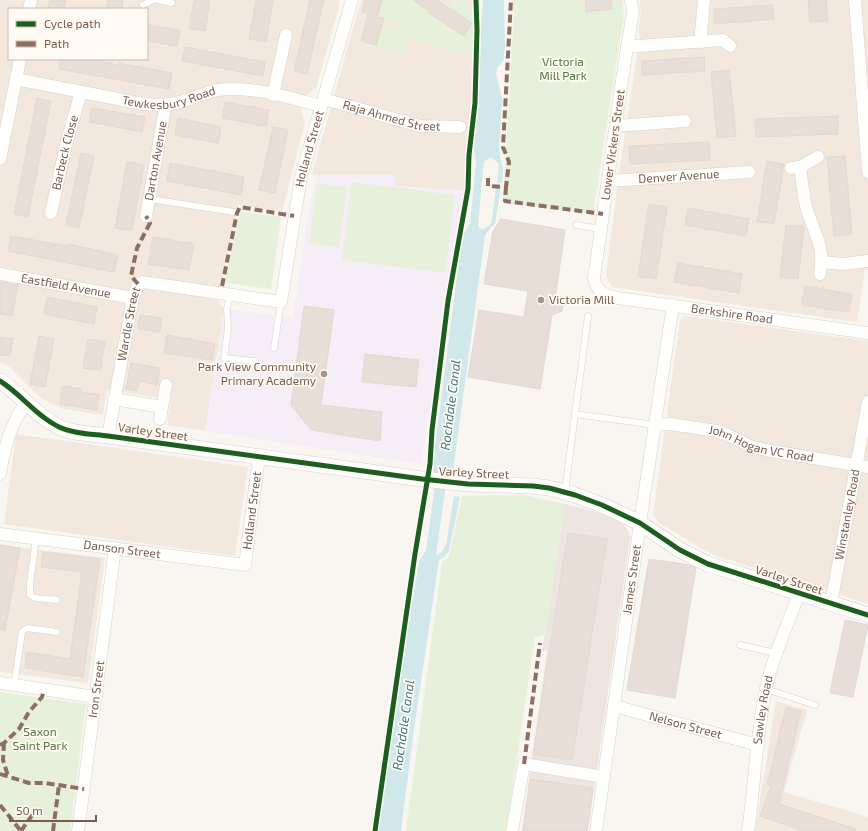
<svg xmlns="http://www.w3.org/2000/svg" width="868" height="831" font-family="'Exo 2',sans-serif">
  <style>
    .residential { fill: #f2e8de; fill-rule: evenodd }
    .industrial { fill: #ede5e0 }
    .education { fill: #f6eef6 }
    .green { fill: #e7f0db; fill-rule: evenodd }
    .water { fill: #d0e8ea }
    .building { fill: #e6ded7; stroke: #e2d8d2 }
    .lines { fill: none; stroke-linecap: round; stroke-linejoin: round }
    .service-casing { stroke: #d7d1cb; stroke-width: 7 }
    .minor-casing { stroke: #d7d1cb; stroke-width: 13 }
    .tertiary-casing { stroke: #d7d1cb; stroke-width: 16 }
    .service { stroke: #fefefd; stroke-width: 6 }
    .minor { stroke: #fefefd; stroke-width: 12 }
    .tertiary { stroke: #fefefd; stroke-width: 15 }
    .quiet { stroke: #8d6e63; stroke-width: 4; stroke-dasharray: 8 4; stroke-linecap: butt }
    .cycleway-casing { stroke: #fffaf3; stroke-width: 8 }
    .cycleway { stroke: #1b5e20; stroke-width: 5 }
    .poi-dot { fill: #a69286; stroke: #fffaf3; stroke-width: 1.5 }
    .labels { text-anchor: middle; stroke-width: 3.5; stroke-linejoin: round; paint-order: stroke }
    .park-label { font-size: 12px; fill: #537a41; stroke: #fffaf3 }
    .street-label { font-size: 12px; fill: #7a5c4d; stroke: #fffaf3 }
    .poi-label { font-size: 12px; fill: #7a5c4d; stroke: #fffaf3; text-anchor: start }
    .water-label { font-size: 13px; font-style: italic; fill: #437c86; stroke: #fffaf3 }
  </style>
  <rect width="100%" height="100%" fill="#f9f5f0"/>
  <path class="residential" d="M0,0H339V6L316,88L306,95L301,111L305,123L282,211L238,205L218,301L224,309L205,431L167,425L171,400L107,390L103,415L63,409L43,399L28,386L10,367L0,362ZM9,9H147V59H9Z
    M361,0H473L471,100L465,191L395,186V175H317L312,174Z
    M640,0H868V270H865L857,322L612,287L606,276L620,166L640,36L638,32L641,13Z
    M685,316L868,341V604L717,556L704,550L658,522L653,514L680,320Z
    M16,434L248,467L235,556L4,524Z
    M0,545L105,558L88,683L0,672Z
    M776,701L807,710L784,792L868,817V831H755Z"/>
  <path class="industrial" d="M565,504L610,516L624,525L628,530L630,537L588,831H522L547,651H542Z"/>
  <path class="education" d="M317,175H395L396,186L465,191L421,464L205,431L224,309L293,317L310,204Z"/>
  <path class="green" d="M382,0H413L426,9L432,0H442L451,5L453,0H462V4H468V8L475,9L474,54H462L410,39L407,44L403,55L360,43L361,41L376,45L381,27L366,22V20L395,27L397,22L377,17ZM438,0L442,3L441,4L449,9L450,8L454,11L446,24L430,13ZM456,13L472,23L464,36L448,26Z
    M512,0H622V1L624,14L593,214L503,203L514,11Z
    M351,182L455,195L445,273L342,260Z
    M317,183L347,187L339,248L309,243Z
    M240,211L281,217L271,289L225,283Z
    M524,495L565,504L544,635L535,637L506,831H406L442,562L449,557L462,496Z
    M0,692L86,704L70,831H0Z"/>
  <path class="water" d="M483,0H504L505,47L503,61L497,68L496,74L502,98L499,150L503,170L502,183H497L499,165C496,161 494,158 489,158L484,162L483,168L478,226L482,230L489,226L492,221L496,186L501,187L495,223L485,235L453,471L445,491L436,555L442,552L446,545L454,496L460,497L449,551L444,557L439,560L414,729L401,831H377L401,659L419,564L420,559L426,551L434,492L433,463L462,237L470,223L476,163C471,142 477,120 478,99C480,66 480,33 483,0Z"/>
  <path class="building" d="M50,0H66L64,9H48Z
    M108,0H123L122,9H106Z
    M194,0H210L205,31L189,28Z
    M256,0H273L266,42L249,39Z
    M310,0H324L307,74L294,71Z
    M365,0H382L377,17L384,18L376,45L361,41L368,14L362,12Z
    M413,0H437L472,23L464,36L429,13L430,12Z
    M585,0H611L612,9L586,12Z
    M808,0H826L828,21L810,22Z
    M772,5L774,19L714,24V9Z
    M147,25L180,30L177,46L147,41Z
    M185,47L265,62L263,76L182,61Z
    M704,57L705,71L642,75V61Z
    M61,59H87L118,65V63L172,73L169,89L59,69Z
    M729,70L736,136L717,138L711,72Z
    M37,98L51,101L28,217L14,214Z
    M225,102L269,110L266,126L222,118Z
    M92,108L145,117L142,132L90,122Z
    M838,116V134L756,137L755,119Z
    M178,118L221,127L218,143L175,135Z
    M273,127L288,130L275,193L259,190Z
    M709,142L710,160L630,164L629,146Z
    M81,153L94,156L79,228L66,225Z
    M845,156L852,234L834,236L827,157Z
    M767,161L784,164L774,224L757,222Z
    M127,162L144,165L132,230L115,228Z
    M170,163L244,177L241,195L167,181Z
    M649,204L667,207L656,279L638,276Z
    M688,208L749,219L746,236L685,225Z
    M501,219L565,230L555,299L560,301L563,307L562,311L552,315L540,389L468,377L479,310L524,317L528,291L484,284L493,231Z
    M786,225L804,227L798,279L780,277Z
    M11,236L68,246V244L118,255L114,272L8,251Z
    M153,237L194,244L189,270L148,264Z
    M678,263L742,274L739,293L674,282Z
    M1,282L18,285L12,316L0,314Z
    M805,286L852,294L849,312L802,305Z
    M47,297L97,307L94,324L44,314Z
    M304,306L334,310L321,405L382,412L380,441L311,430L291,405Z
    M140,315L162,318L160,332L138,329Z
    M167,335L215,344L212,360L164,353Z
    M39,336L54,339L45,387L30,384Z
    M0,337L13,339L10,356L0,355Z
    M88,339L105,342L100,370L83,368Z
    M365,354L419,360L416,387L362,382Z
    M131,363L160,368L157,385L140,381L137,391L126,389Z
    M62,386L81,389V392L99,394L97,410L60,404Z
    M568,533L607,539L572,760L533,754Z
    M0,545L20,548L5,630H0Z
    M43,552L100,559L83,677L25,668L27,652L70,659L82,572L41,567Z
    M649,559L690,565L696,568L675,698L627,690Z
    M845,620L868,625L853,697L830,693Z
    M786,707L801,711L779,804L856,829L855,831H804L760,816L771,785H767Z
    M530,779L593,788L587,831H523Z"/>
  <g class="lines">
    <g class="service-casing">
      <path id="service" d="M157,0L172,3
        M143,5L153,0
        M150,199L234,212
        M576,225L601,229
        M230,295L227,309L228,329L224,358L255,361
        M274,348L281,302
        M575,414L588,316
        M565,492L575,414L655,425
        M36,538L30,584V595L35,598L57,600
        M740,645L776,653
        M14,686L22,632L27,628L57,632
        M766,689L815,705"/>
    </g>
    <g class="minor-casing">
      <g id="minor">
        <path id="s1" d="M631,0L633,11L622,80L594,278C596,292 606,296 618,298L868,333"/>
        <path d="M855,0L868,172"/>
        <path d="M29,9L31,0"/>
        <path d="M702,42L701,32L704,0"/>
        <path d="M627,46H637L723,40L730,46"/>
        <path id="s2" d="M16,79L143,104C155,105 168,106 180,102C193,99 205,92 218,90C250,85 290,98 321,106"/>
        <path d="M273,95L286,35"/>
        <path id="s3" d="M324,99L420,126L460,127"/>
        <path d="M616,126L685,121"/>
        <path d="M0,159L20,59"/>
        <path d="M800,167C802,181 803,196 807,210C815,235 825,246 820,274"/>
        <path d="M791,168L800,167L818,157"/>
        <path id="s4" d="M608,181L749,172"/>
        <path id="s5" d="M51,213L66,145L81,92"/>
        <path id="s6" d="M146,216L164,114L165,105"/>
        <path d="M821,262L843,264L868,261"/>
        <path id="s7" d="M0,274L133,298"/>
        <path d="M114,399L162,407"/>
        <path d="M160,419L166,385"/>
        <path id="s8" d="M655,425L670,424L717,431L728,435L750,446L765,450L868,467"/>
        <path id="s9" d="M108,436L133,298L138,284L142,282L281,302L301,177L352,0"/>
        <path d="M0,474C5,445 10,426 26,402"/>
        <path id="s10" d="M0,534L245,565L259,457"/>
        <path id="s11" d="M831,604L868,402"/>
        <path d="M0,683L96,697"/>
        <path id="s12" d="M614,706L758,745"/>
        <path id="s13" d="M78,831L115,548"/>
        <path d="M512,831L524,764L604,777"/>
        <path id="s14" d="M596,831L640,523L673,305"/>
        <path id="s15" d="M748,831C755,784 756,735 766,688C773,655 788,625 799,593"/>
      </g>
    </g>
    <g class="tertiary-casing">
      <path id="tertiary" d="M0,381C21,394 36,416 59,427C74,434 92,434 108,436L422,479L468,484L533,486L549,488L575,495L602,505L640,523L680,550L708,564L868,615"/>
    </g>
    <use href="#service" class="service"/>
    <use href="#minor" class="minor"/>
    <use href="#tertiary" class="tertiary"/>
    <path class="quiet" d="M488,178V186L506,187L509,162L503,147L511,0
      M506,187L505,201L603,214
      M138,284L131,276L137,248L150,223L146,216
      M222,286L237,213L240,207L294,216
      M4,743L3,760L8,776
      M0,745L4,743L19,729L29,712L42,697L44,690
      M524,764L540,643
      M0,774L29,783H45L84,789
      M0,805L21,831
      M21,831L33,814
      M53,831L59,785"/>
    <g class="cycleway-casing">
      <path id="cycleway" d="M0,381C21,394 36,416 59,427C74,434 92,434 108,436L422,479L468,484L533,486L549,488L575,495L602,505L640,523L680,550L708,564L868,615
        M375,831L415,554L430,464L432,430L448,301L468,189L469,155L475,103L477,30L476,0"/>
    </g>
    <use href="#cycleway" class="cycleway"/>
  </g>
  <g class="poi-dot">
    <circle cx="541" cy="300" r="4"/>
    <circle cx="324" cy="374" r="4"/>
  </g>
  <g class="labels">
    <g class="park-label">
      <text x="563" y="66">Victoria<tspan x="563" dy="14">Mill Park</tspan></text>
      <text x="40" y="736">Saxon<tspan x="40" dy="14">Saint Park</tspan></text>
    </g>
    <g class="street-label">
      <text dy="4" stroke="none"><textPath href="#s2" startOffset="156">Tewkesbury Road</textPath></text>
      <text dy="4" stroke="none"><textPath href="#s3" startOffset="70">Raja Ahmed Street</textPath></text>
      <text transform="translate(613 145) rotate(-82)" y="4">Lower Vickers Street</text>
      <text dy="4" stroke="none"><textPath href="#s9" startOffset="456">Holland Street</textPath></text>
      <text dy="4" stroke="none"><textPath href="#s5" startOffset="62">Barbeck Close</textPath></text>
      <text dy="4" stroke="none"><textPath href="#s6" startOffset="56">Darton Avenue</textPath></text>
      <text dy="4" stroke="none"><textPath href="#s4" startOffset="71">Denver Avenue</textPath></text>
      <text dy="4" stroke="none"><textPath href="#s7" startOffset="67">Eastfield Avenue</textPath></text>
      <text dy="4" stroke="none"><textPath href="#s1" startOffset="430">Berkshire Road</textPath></text>
      <text dy="4" stroke="none"><textPath href="#s9" startOffset="114">Wardle Street</textPath></text>
      <text transform="translate(153 432) rotate(8)" y="4">Varley Street</text>
      <text dy="4" stroke="none"><textPath href="#s8" startOffset="109">John Hogan VC Road</textPath></text>
      <text transform="translate(474 473) rotate(3)" y="4">Varley Street</text>
      <text dy="4" stroke="none"><textPath href="#s10" startOffset="302">Holland Street</textPath></text>
      <text dy="4" stroke="none"><textPath href="#s11" startOffset="91">Winstanley Road</textPath></text>
      <text dy="4" stroke="none"><textPath href="#s10" startOffset="123">Danson Street</textPath></text>
      <text dy="4" stroke="none"><textPath href="#s14" startOffset="254">James Street</textPath></text>
      <text transform="translate(789 580) rotate(18)" y="4">Varley Street</text>
      <text dy="4" stroke="none"><textPath href="#s13" startOffset="143">Iron Street</textPath></text>
      <text dy="4" stroke="none"><textPath href="#s15" startOffset="122">Sawley Road</textPath></text>
      <text dy="4" stroke="none"><textPath href="#s12" startOffset="74">Nelson Street</textPath></text>
    </g>
    <g class="poi-label">
      <text x="549" y="304">Victoria Mill</text>
      <text x="316" y="371" text-anchor="end">Park View Community<tspan x="316" dy="14">Primary Academy</tspan></text>
    </g>
    <g class="water-label">
      <text transform="translate(450 405) rotate(-83)" y="5">Rochdale Canal</text>
      <text transform="translate(403 725) rotate(-82)" y="5">Rochdale Canal</text>
    </g>
  </g>
  <rect x="8" y="8" width="140" height="52" fill="#fffaf3" stroke="#cabbb1"/>
  <rect x="16" y="21" width="20" height="6" fill="#1b5e20" stroke="#cabbb1"/>
  <text x="44" y="28" font-size="12" fill="#7a5c4d">Cycle path</text>
  <rect x="16" y="41" width="20" height="6" fill="#8d6e63" stroke="#cabbb1"/>
  <text x="44" y="48" font-size="12" fill="#7a5c4d">Path</text>
  <path d="M10 815v6h86v-6" fill="none" stroke="#7a5c4d" stroke-width="2"/>
  <text x="16" y="815" font-size="12" fill="#7a5c4d" stroke="#fffaf3" stroke-width="3" paint-order="stroke">50 m</text>
</svg>
